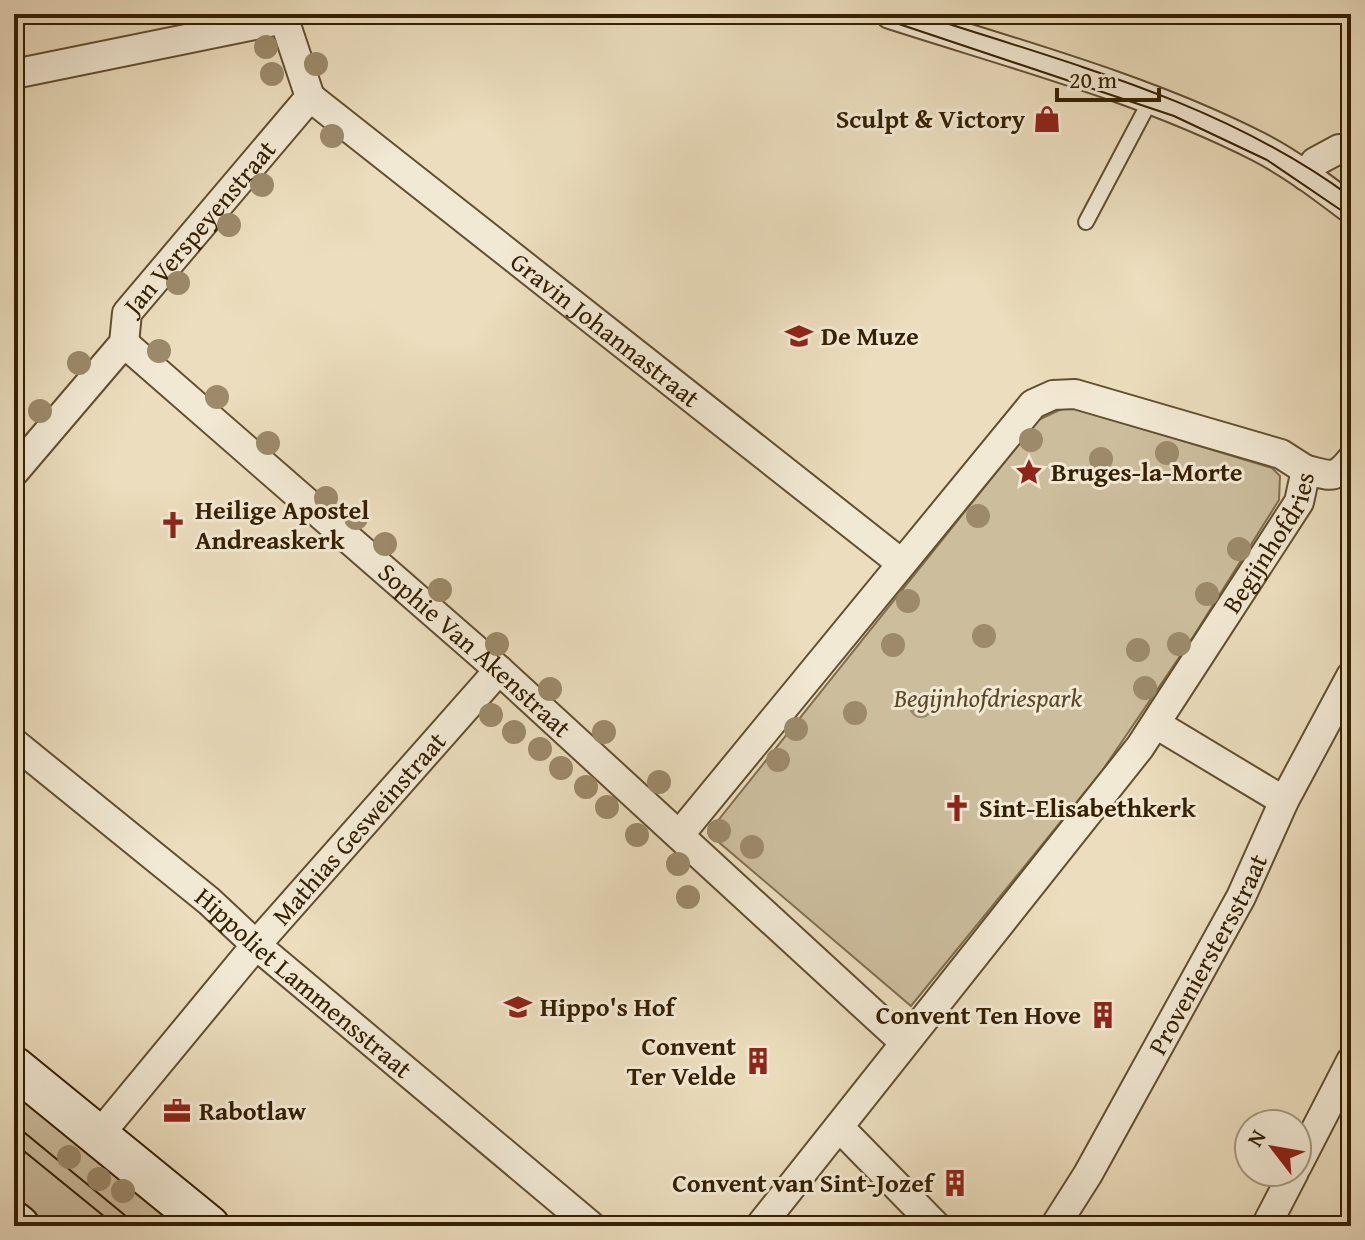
<svg xmlns="http://www.w3.org/2000/svg" width="1365" height="1240" font-family="'Gentium Book Plus',serif">
  <style>
    .green { fill: #ccbd9d; stroke: #806e4e; stroke-width: 2 }
    .lines { fill: none; stroke-linecap: round; stroke-linejoin: round }
    .lane-casing { stroke: #624f2f; stroke-width: 18 }
    .street-casing { stroke: #624f2f; stroke-width: 32 }
    .secondary-casing { stroke: #352000; stroke-width: 44 }
    .lane { stroke: #f2e9d4; stroke-width: 14 }
    .street { stroke: #f2e9d4; stroke-width: 28 }
    .secondary { stroke: #f2e9d4; stroke-width: 40 }
    .tram { stroke: #352000; stroke-width: 2 }
    .tree { fill: #9c8a6a }
    .labels { text-anchor: middle; stroke-width: 6; stroke-linejoin: round; paint-order: stroke }
    .poi-label { font-size: 26px; font-weight: bold; fill: #352000; stroke: #f2e9d4; text-anchor: start }
    .street-label { font-size: 26px; fill: #352000; stroke: #f2e9d4 }
    .park-label { font-size: 26px; font-style: italic; fill: #5b4727; stroke: #f2e9d4 }
  </style>
  <rect width="100%" height="100%" fill="#ebddbd"/>
  <filter id="stains"><feTurbulence type="fractalNoise" baseFrequency=".0025" numOctaves="4"/><feColorMatrix values="0 0 0 0 .2 0 0 0 0 .09 0 0 0 0 .02 0 0 0 .5 -.17"/></filter>
  <radialGradient id="worn" r=".72"><stop offset=".6" stop-color="#630" stop-opacity="0"/><stop offset="1" stop-color="#630" stop-opacity=".3"/></radialGradient>
  <path class="green" d="M1068,406L1272,468L1280,476L1279,500L1193,637L1102,771L911,1006L708,833L1038,420Z
    M14,1086L184,1226H49L14,1198Z"/>
  <g class="lines">
    <g class="lane-casing">
      <path id="lane" d="M1086,222L1151,99"/>
    </g>
    <g class="street-casing">
      <g id="street">
        <path d="M890,14C1014,54 1143,88 1259,147C1292,164 1322,187 1351,209"/>
        <path d="M284,19L310,97"/>
        <path d="M14,74L284,19L290,14"/>
        <path id="s1" d="M310,97L901,563"/>
        <path d="M1306,176L1315,162L1339,149L1351,152"/>
        <path id="s2" d="M124,343L499,670L904,1042"/>
        <path d="M1306,470C1330,475 1334,481 1351,460"/>
        <path id="s3" d="M14,472L124,343L127,313L310,97"/>
        <path d="M1156,724L1284,801"/>
        <path id="s4" d="M14,743L209,901L256,945L591,1226"/>
        <path d="M680,834L1033,404L1053,395L1075,394L1281,454L1306,470"/>
        <path d="M839,1127L936,1226"/>
        <path id="s5" d="M99,1135L256,945L499,670"/>
        <path d="M1297,1166L1351,1061"/>
        <path id="s6" d="M760,1226L1140,747L1299,502L1306,470"/>
        <path id="s7" d="M1055,1226L1088,1174L1241,897L1284,801L1351,676"/>
        <path d="M1266,1226L1294,1172"/>
      </g>
    </g>
    <g class="secondary-casing">
      <path id="secondary" d="M14,1067L209,1226
        M14,1222L19,1226"/>
    </g>
    <use href="#lane" class="lane"/>
    <use href="#street" class="street"/>
    <use href="#secondary" class="secondary"/>
    <path class="tram" d="M869,14L1174,116L1267,160L1351,217
      M918,14C1067,63 1223,102 1351,197
      M14,1124L138,1226
      M14,1143L116,1226"/>
  </g>
  <g class="tree">
    <circle cx="266" cy="47" r="12"/>
    <circle cx="316" cy="64" r="12"/>
    <circle cx="272" cy="74" r="12"/>
    <circle cx="332" cy="136" r="12"/>
    <circle cx="262" cy="185" r="12"/>
    <circle cx="229" cy="225" r="12"/>
    <circle cx="178" cy="283" r="12"/>
    <circle cx="159" cy="351" r="12"/>
    <circle cx="79" cy="363" r="12"/>
    <circle cx="217" cy="397" r="12"/>
    <circle cx="40" cy="411" r="12"/>
    <circle cx="1031" cy="440" r="12"/>
    <circle cx="268" cy="443" r="12"/>
    <circle cx="1167" cy="453" r="12"/>
    <circle cx="1101" cy="459" r="12"/>
    <circle cx="326" cy="498" r="12"/>
    <circle cx="978" cy="516" r="12"/>
    <circle cx="356" cy="518" r="12"/>
    <circle cx="385" cy="544" r="12"/>
    <circle cx="1239" cy="549" r="12"/>
    <circle cx="440" cy="590" r="12"/>
    <circle cx="1207" cy="594" r="12"/>
    <circle cx="908" cy="601" r="12"/>
    <circle cx="984" cy="636" r="12"/>
    <circle cx="497" cy="644" r="12"/>
    <circle cx="1179" cy="644" r="12"/>
    <circle cx="893" cy="645" r="12"/>
    <circle cx="1138" cy="650" r="12"/>
    <circle cx="1145" cy="688" r="12"/>
    <circle cx="550" cy="689" r="12"/>
    <circle cx="921" cy="706" r="12"/>
    <circle cx="855" cy="713" r="12"/>
    <circle cx="491" cy="715" r="12"/>
    <circle cx="796" cy="729" r="12"/>
    <circle cx="514" cy="732" r="12"/>
    <circle cx="604" cy="732" r="12"/>
    <circle cx="540" cy="749" r="12"/>
    <circle cx="778" cy="760" r="12"/>
    <circle cx="561" cy="768" r="12"/>
    <circle cx="659" cy="782" r="12"/>
    <circle cx="586" cy="787" r="12"/>
    <circle cx="607" cy="807" r="12"/>
    <circle cx="719" cy="831" r="12"/>
    <circle cx="637" cy="835" r="12"/>
    <circle cx="752" cy="847" r="12"/>
    <circle cx="678" cy="864" r="12"/>
    <circle cx="688" cy="897" r="12"/>
    <circle cx="69" cy="1157" r="12"/>
    <circle cx="99" cy="1179" r="12"/>
    <circle cx="123" cy="1191" r="12"/>
  </g>
  <defs>
    <g id="shop-bare" transform="scale(2.16)"><path d="M-5-2.5h2.3a2.7 3.5 0 0 1 5.4 0H5L5.5 6h-11ZM-1.5-2.5h3a1.5 2.3 0 0 0-3 0Z" fill="#8f2418" stroke="#f2e9d4" stroke-width="2.5" paint-order="stroke"/></g>
    <g id="school-bare" transform="scale(2.16)"><path d="M0-5L7-2L0 1L-7-2ZM-4 1L0 2.5L4 1V4Q0 6-4 4Z" fill="#8f2418" stroke="#f2e9d4" stroke-width="2.5" paint-order="stroke"/></g>
    <g id="sight-bare" transform="scale(2.16)"><path d="M0-6L1.8-2.2L6-1.7L2.9 1.2L3.7 5.4L0 3.3L-3.7 5.4L-2.9 1.2L-6-1.7L-1.8-2.2Z" fill="#8f2418" stroke="#f2e9d4" stroke-width="2.5" paint-order="stroke"/></g>
    <g id="church-bare" transform="scale(2.16)"><path d="M-1.2-6h2.4v3.5h3.3v2.4h-3.3V6h-2.4V-.1h-3.3v-2.4h3.3Z" fill="#8f2418" stroke="#f2e9d4" stroke-width="2.5" paint-order="stroke"/></g>
    <g id="building-bare" transform="scale(2.16)"><path d="M-4-6H4V6H1V3H-1V6H-4ZM-2.5-4.3h1.7v1.8h-1.7ZM.8-4.3h1.7v1.8H.8ZM-2.5-1h1.7V.8h-1.7ZM.8-1h1.7V.8H.8Z" fill="#8f2418" stroke="#f2e9d4" stroke-width="2.5" paint-order="stroke"/></g>
    <g id="office-bare" transform="scale(2.16)"><path d="M-6-3h4V-5.5h4V-3h4V5H-6ZM-1-4.5V-3h2v-1.5ZM-6 0V1H6V0Z" fill="#8f2418" stroke="#f2e9d4" stroke-width="2.5" paint-order="stroke"/></g>
  </defs>
  <g fill-rule="evenodd">
    <use href="#shop-bare" x="1047" y="119"/>
    <use href="#school-bare" x="799" y="336"/>
    <use href="#sight-bare" x="1029" y="472"/>
    <use href="#church-bare" x="173" y="525"/>
    <use href="#church-bare" x="957" y="808"/>
    <use href="#school-bare" x="518" y="1007"/>
    <use href="#building-bare" x="1103" y="1015"/>
    <use href="#building-bare" x="758" y="1061"/>
    <use href="#office-bare" x="177" y="1111"/>
    <use href="#building-bare" x="955" y="1183"/>
  </g>
  <g class="labels">
    <g class="poi-label">
      <text x="1025" y="128" text-anchor="end">Sculpt &amp; Victory</text>
      <text x="821" y="345">De Muze</text>
      <text x="1051" y="481">Bruges-la-Morte</text>
      <text x="195" y="519">Heilige Apostel<tspan x="195" dy="30">Andreaskerk</tspan></text>
      <text x="979" y="817">Sint-Elisabethkerk</text>
      <text x="540" y="1016">Hippo's Hof</text>
      <text x="1081" y="1024" text-anchor="end">Convent Ten Hove</text>
      <text x="736" y="1055" text-anchor="end">Convent<tspan x="736" dy="30">Ter Velde</tspan></text>
      <text x="199" y="1120">Rabotlaw</text>
      <text x="933" y="1192" text-anchor="end">Convent van Sint-Jozef</text>
    </g>
    <g class="street-label">
      <text dy="9" stroke="none"><textPath href="#s3" startOffset="312">Jan Verspeyenstraat</textPath></text>
      <text dy="9" stroke="none"><textPath href="#s1" startOffset="376">Gravin Johannastraat</textPath></text>
      <text dy="9" stroke="none"><textPath href="#s6" startOffset="854">Begijnhofdries</textPath></text>
      <text dy="9" stroke="none"><textPath href="#s2" startOffset="466">Sophie Van Akenstraat</textPath></text>
      <text dy="9" stroke="none"><textPath href="#s5" startOffset="402">Mathias Gesweinstraat</textPath></text>
      <text dy="9" stroke="none"><textPath href="#s7" startOffset="312">Provenierstersstraat</textPath></text>
      <text dy="9" stroke="none"><textPath href="#s4" startOffset="376">Hippoliet Lammensstraat</textPath></text>
    </g>
    <g class="park-label">
      <text x="988" y="707">Begijnhofdriespark</text>
    </g>
  </g>
  <rect width="1365" height="1240" fill="none" stroke="#ebddbd" stroke-width="48"/>
  <rect x="16" y="16" width="1333" height="1208" fill="none" stroke="#352000" stroke-width="4"/>
  <rect x="24" y="24" width="1317" height="1192" fill="none" stroke="#352000" stroke-width="2"/>
  <g transform="translate(1273 1148) rotate(301)"><circle r="38" fill="#f2e9d4" stroke="#a6997f" stroke-width="2"/>
  <path d="M0-6L14 30L0 20L-14 30Z" fill="#8f2418"/>
  <text y="-12" font-size="22" font-weight="bold" text-anchor="middle" fill="#352000">N</text>
  </g>
  <path d="M1057 88v12h102v-12" fill="none" stroke="#352000" stroke-width="4"/>
  <text x="1069" y="88" font-size="24" fill="#352000" stroke="#f2e9d4" stroke-width="6" paint-order="stroke">20 m</text>
  <rect width="100%" height="100%" filter="url(#stains)"/>
  <rect width="100%" height="100%" fill="url(#worn)"/>
</svg>
